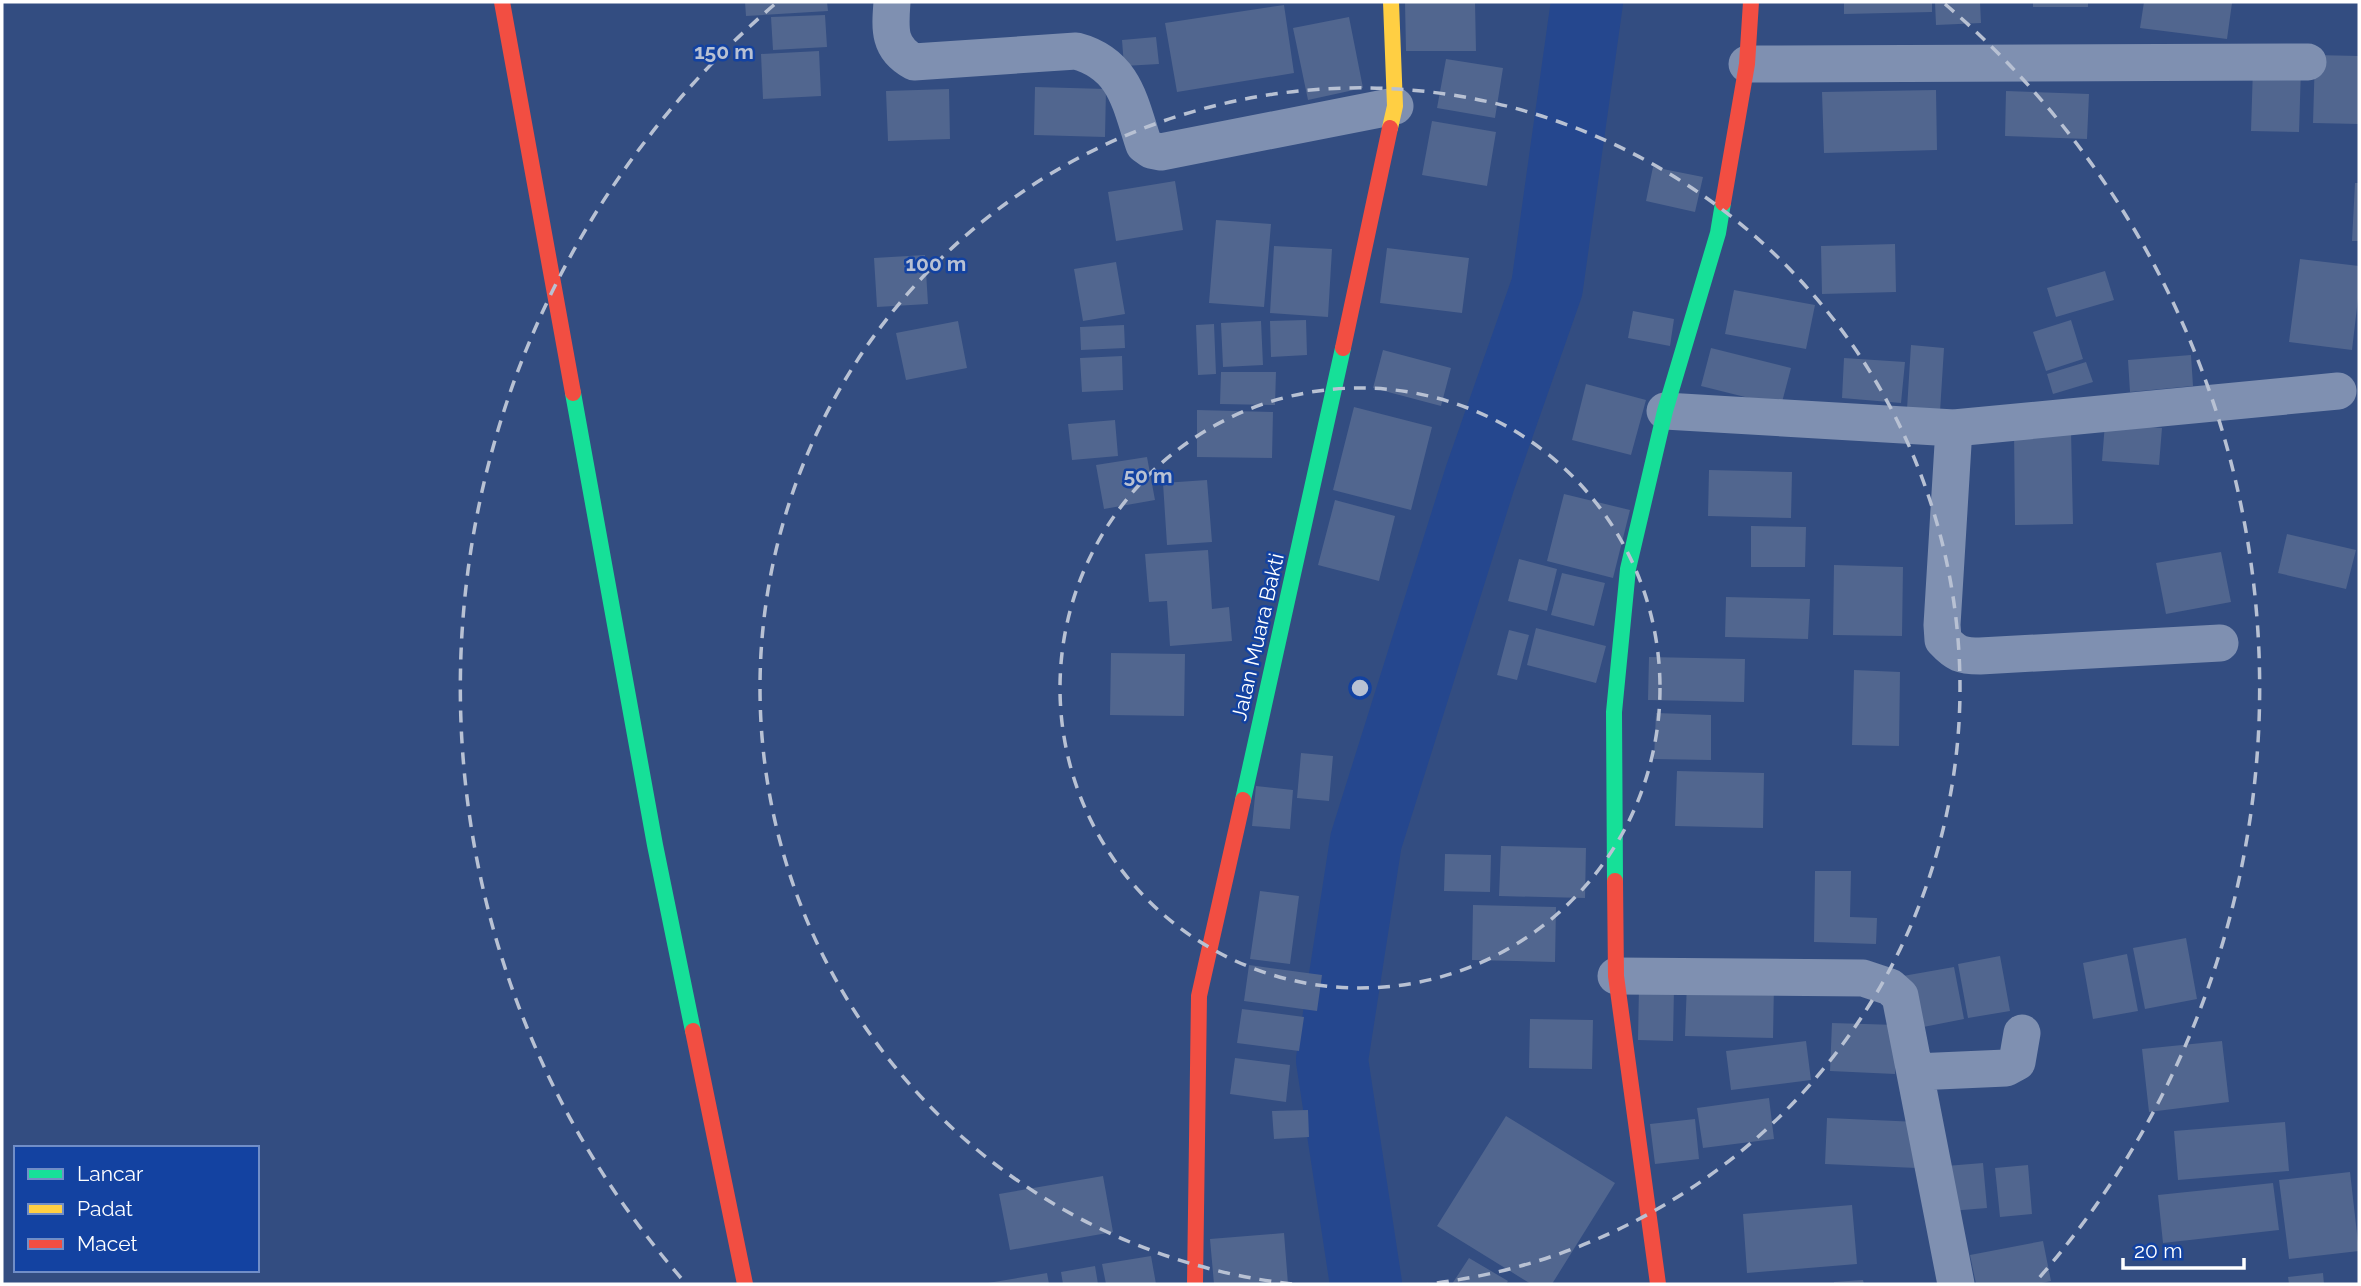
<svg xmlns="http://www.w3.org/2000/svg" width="2361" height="1286" font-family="Raleway,sans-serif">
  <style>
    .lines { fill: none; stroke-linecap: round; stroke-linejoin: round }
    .river { stroke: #25478e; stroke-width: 72 }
    .building { fill: #51668f }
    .street { stroke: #7f90b1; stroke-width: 37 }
    .fast { stroke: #16e098; stroke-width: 16 }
    .slow { stroke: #ffcf43; stroke-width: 16 }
    .jam { stroke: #f24e42; stroke-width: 16 }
    .ring { fill: none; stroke: #b8c1d3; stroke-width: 3.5; stroke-dasharray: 12 9 }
    .labels { text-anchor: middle; stroke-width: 5; stroke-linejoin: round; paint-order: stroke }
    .street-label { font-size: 21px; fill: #fff; stroke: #1342a1 }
    .centre { fill: #b8c1d3; stroke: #1342a1; stroke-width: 3.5 }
    .ring-label { font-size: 21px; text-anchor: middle; font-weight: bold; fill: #b8c1d3; stroke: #1342a1; stroke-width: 5; stroke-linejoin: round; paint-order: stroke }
  </style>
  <rect width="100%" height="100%" fill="#334d81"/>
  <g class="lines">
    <path class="river" d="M1366,1284L1332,1060L1366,841L1480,478L1547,287L1587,2"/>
  </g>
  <path class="building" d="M745,2H827L828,11L746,16Z
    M1405,2H1475L1476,51H1406Z
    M1844,2H1932V12L1844,14Z
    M1935,2H1980L1981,23L1936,25Z
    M2033,2H2088V7H2033Z
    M2144,2L2232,3L2227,39L2140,28Z
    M1284,5L1294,73L1177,92L1165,23Z
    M825,15L827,47L773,50L771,17Z
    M1349,17L1363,88L1308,100L1293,28Z
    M1156,37L1159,64L1124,66L1122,40Z
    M819,51L821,96L763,99L761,54Z
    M2315,55L2359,56V124L2313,123Z
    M1446,59L1503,68L1495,118L1437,108Z
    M2253,67L2301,68L2299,132L2251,131Z
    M1035,87L1106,89L1105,137L1034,135Z
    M949,89L950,139L888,141L886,91Z
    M1936,90L1937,150L1824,153L1822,92Z
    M2006,91L2089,94L2087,139L2005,136Z
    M1432,121L1496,132L1487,186L1422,175Z
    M1653,167L1703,177L1695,212L1646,201Z
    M1175,181L1183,230L1116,241L1108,192Z
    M2355,183H2359V241H2352Z
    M1216,220L1271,224L1264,307L1209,303Z
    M1895,244L1896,292L1822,294L1821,246Z
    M1274,246L1332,249L1328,317L1270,313Z
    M1387,248L1469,258L1462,313L1380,303Z
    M925,255L928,304L877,307L874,258Z
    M2300,259L2359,266V290L2352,350L2289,342Z
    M1116,262L1125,314L1083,321L1074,269Z
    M2105,271L2114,300L2056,317L2047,288Z
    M1734,290L1815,305L1806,349L1725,334Z
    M1633,311L1674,319L1670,346L1628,338Z
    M1306,320L1307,355L1271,357L1270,321Z
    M2071,320L2083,359L2046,371L2033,332Z
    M958,321L967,368L906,380L896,333Z
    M1261,321L1263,365L1223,367L1221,323Z
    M1214,324L1216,374L1198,375L1196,325Z
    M1124,325L1125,348L1081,350L1080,327Z
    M1911,345L1944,348L1940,412L1907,409Z
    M1711,348L1791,368L1781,406L1701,386Z
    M1383,350L1451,368L1441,406L1373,388Z
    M2191,355L2193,386L2130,392L2128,360Z
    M1122,356L1123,390L1082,392L1080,358Z
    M1844,358L1905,362L1901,403L1842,398Z
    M2086,362L2093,382L2053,394L2047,374Z
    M1221,372H1276L1275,405L1220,404Z
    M1586,384L1646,400L1631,455L1572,440Z
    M1354,407L1432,427L1411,510L1333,490Z
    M1197,410L1273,412L1272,458L1197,457Z
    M1115,420L1118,456L1072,460L1068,424Z
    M2105,423L2162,428L2159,465L2102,461Z
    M2014,430H2071L2073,524L2015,525Z
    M1147,457L1155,500L1104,509L1096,465Z
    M1709,470L1792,472L1791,518L1708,516Z
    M1207,480L1212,542L1167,545L1163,483Z
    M1564,494L1630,510L1613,578L1547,561Z
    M1335,500L1395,516L1379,581L1318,565Z
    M1751,526L1806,527L1805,567H1751Z
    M2287,534L2356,550L2346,589L2278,573Z
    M1208,550L1212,609L1229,607L1232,641L1170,646L1167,601L1149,602L1145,554Z
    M2221,552L2231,602L2166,614L2156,563Z
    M1519,559L1557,569L1547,611L1508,601Z
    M1834,565L1903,567L1902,636L1833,635Z
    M1562,573L1605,583L1594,626L1551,615Z
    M1726,597L1810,599L1808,639L1725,637Z
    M1536,628L1606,646L1596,683L1527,665Z
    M1509,630L1529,635L1517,680L1497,675Z
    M1111,653L1185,654L1184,716L1110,715Z
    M1649,657L1745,659L1744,702L1648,700Z
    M1854,670L1900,672L1899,746L1852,745Z
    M1656,713L1711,715V760L1654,759Z
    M1301,753L1333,756L1329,801L1297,798Z
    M1677,771L1764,773L1763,828L1675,826Z
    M1256,786L1293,790L1290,829L1252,826Z
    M1501,846L1586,848L1585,898L1499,896Z
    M1445,854L1491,855L1490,892L1444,891Z
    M1815,871H1851L1850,917L1877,918L1876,944L1814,942Z
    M1260,891L1299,896L1290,964L1250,959Z
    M1473,905L1556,907L1555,962L1472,960Z
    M2186,938L2197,999L2145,1009L2133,948Z
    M2127,954L2138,1011L2093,1019L2083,963Z
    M2000,956L2010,1011L1968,1018L1958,964Z
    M1249,965L1322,975L1317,1011L1244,1001Z
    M1954,967L1964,1019L1913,1029L1903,976Z
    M1687,982L1774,984L1773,1038L1685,1036Z
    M1639,987L1674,988L1673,1041L1638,1040Z
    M1242,1009L1304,1017L1299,1051L1237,1043Z
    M1530,1019L1593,1020L1592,1069L1529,1068Z
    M1832,1023L1897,1025L1895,1074L1830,1071Z
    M1806,1041L1811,1080L1731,1090L1726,1051Z
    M2222,1041L2229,1102L2149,1112L2142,1049Z
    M1235,1058L1290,1065L1286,1102L1230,1094Z
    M1769,1098L1774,1139L1703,1148L1697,1108Z
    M1308,1110L1309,1137L1274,1139L1272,1111Z
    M1506,1116L1615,1183L1552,1284H1531L1437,1226Z
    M1827,1118L1919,1122L1917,1168L1825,1164Z
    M1695,1119L1699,1159L1655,1164L1650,1124Z
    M2285,1122L2289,1171L2178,1180L2174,1131Z
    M1983,1163L1987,1208L1950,1211L1946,1166Z
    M2028,1165L2032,1214L2000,1217L1995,1168Z
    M2350,1172L2359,1251L2289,1259L2279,1180Z
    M1103,1176L1113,1232L1010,1250L999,1194Z
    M2273,1183L2279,1230L2163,1243L2158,1195Z
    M1852,1205L1857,1264L1747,1273L1743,1214Z
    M1284,1233L1288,1284H1214L1210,1239Z
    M2043,1241L2051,1281L2037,1284H1976L1970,1255Z
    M1151,1256L1156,1284H1106L1102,1264Z
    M1469,1258L1508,1281L1506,1284H1452Z
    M1095,1266L1098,1284H1063L1061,1272Z
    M1047,1273L1049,1284H988V1283Z
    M2323,1273L2324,1284H2289L2288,1277Z
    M1863,1280L1864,1284H1834V1282Z"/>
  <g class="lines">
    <path class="street" d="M892,2C890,29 888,48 914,62L1076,51C1125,64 1130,103 1144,145L1151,150L1161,152L1395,106
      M1747,64L2308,62
      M1665,411L1954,428L2338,391
      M1954,428L1942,625L1943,640C1956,654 1961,656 1980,656L2220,643
      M1616,976L1863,978L1890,987L1900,996L1956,1284
      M1915,1072L2006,1068L2017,1062L2022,1033"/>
    <path class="fast" d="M573,393L655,845L693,1031
      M1243,800L1343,348
      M1615,881L1614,712L1628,569L1665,411L1718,233L1723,203"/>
    <path class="slow" d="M1390,128L1395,106L1391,2"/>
    <path class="jam" d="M502,2L573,393
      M1723,203L1747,64L1751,2
      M1343,348L1390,128
      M1615,881L1616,976L1658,1284
      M693,1031L745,1284
      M1195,1284L1199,996L1243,800"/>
  </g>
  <g class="ring">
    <circle cx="1360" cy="688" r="300"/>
    <path d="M1292 1284A600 600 0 1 1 1428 1284"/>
    <path d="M681 1278A900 900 0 0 1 775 4M1945 4A900 900 0 0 1 2039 1278"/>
  </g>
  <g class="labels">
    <g class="street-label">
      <text transform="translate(1258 637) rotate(-77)" y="7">Jalan Muara Bakti</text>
    </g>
  </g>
  <circle cx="1360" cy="688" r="10" class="centre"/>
  <g class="ring-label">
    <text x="724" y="59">150 m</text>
    <text x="936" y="271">100 m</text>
    <text x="1148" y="483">50 m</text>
  </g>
  <rect width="2361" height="1286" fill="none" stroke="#ffffff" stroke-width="7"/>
  <rect x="14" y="1146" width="245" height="126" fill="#1342a1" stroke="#718ec7" stroke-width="2"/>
  <rect x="28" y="1169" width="35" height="10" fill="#16e098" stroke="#718ec7" stroke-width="2"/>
  <text x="77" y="1181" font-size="21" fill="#ffffff">Lancar</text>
  <rect x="28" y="1204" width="35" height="10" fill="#ffcf43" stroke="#718ec7" stroke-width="2"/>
  <text x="77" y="1216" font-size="21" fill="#ffffff">Padat</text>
  <rect x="28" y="1239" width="35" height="10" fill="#f24e42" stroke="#718ec7" stroke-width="2"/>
  <text x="77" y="1251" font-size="21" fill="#ffffff">Macet</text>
  <path d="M2123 1258v10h121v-10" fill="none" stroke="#ffffff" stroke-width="3.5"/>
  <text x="2134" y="1258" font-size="21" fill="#ffffff" stroke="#1342a1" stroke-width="5" paint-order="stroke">20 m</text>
</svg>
